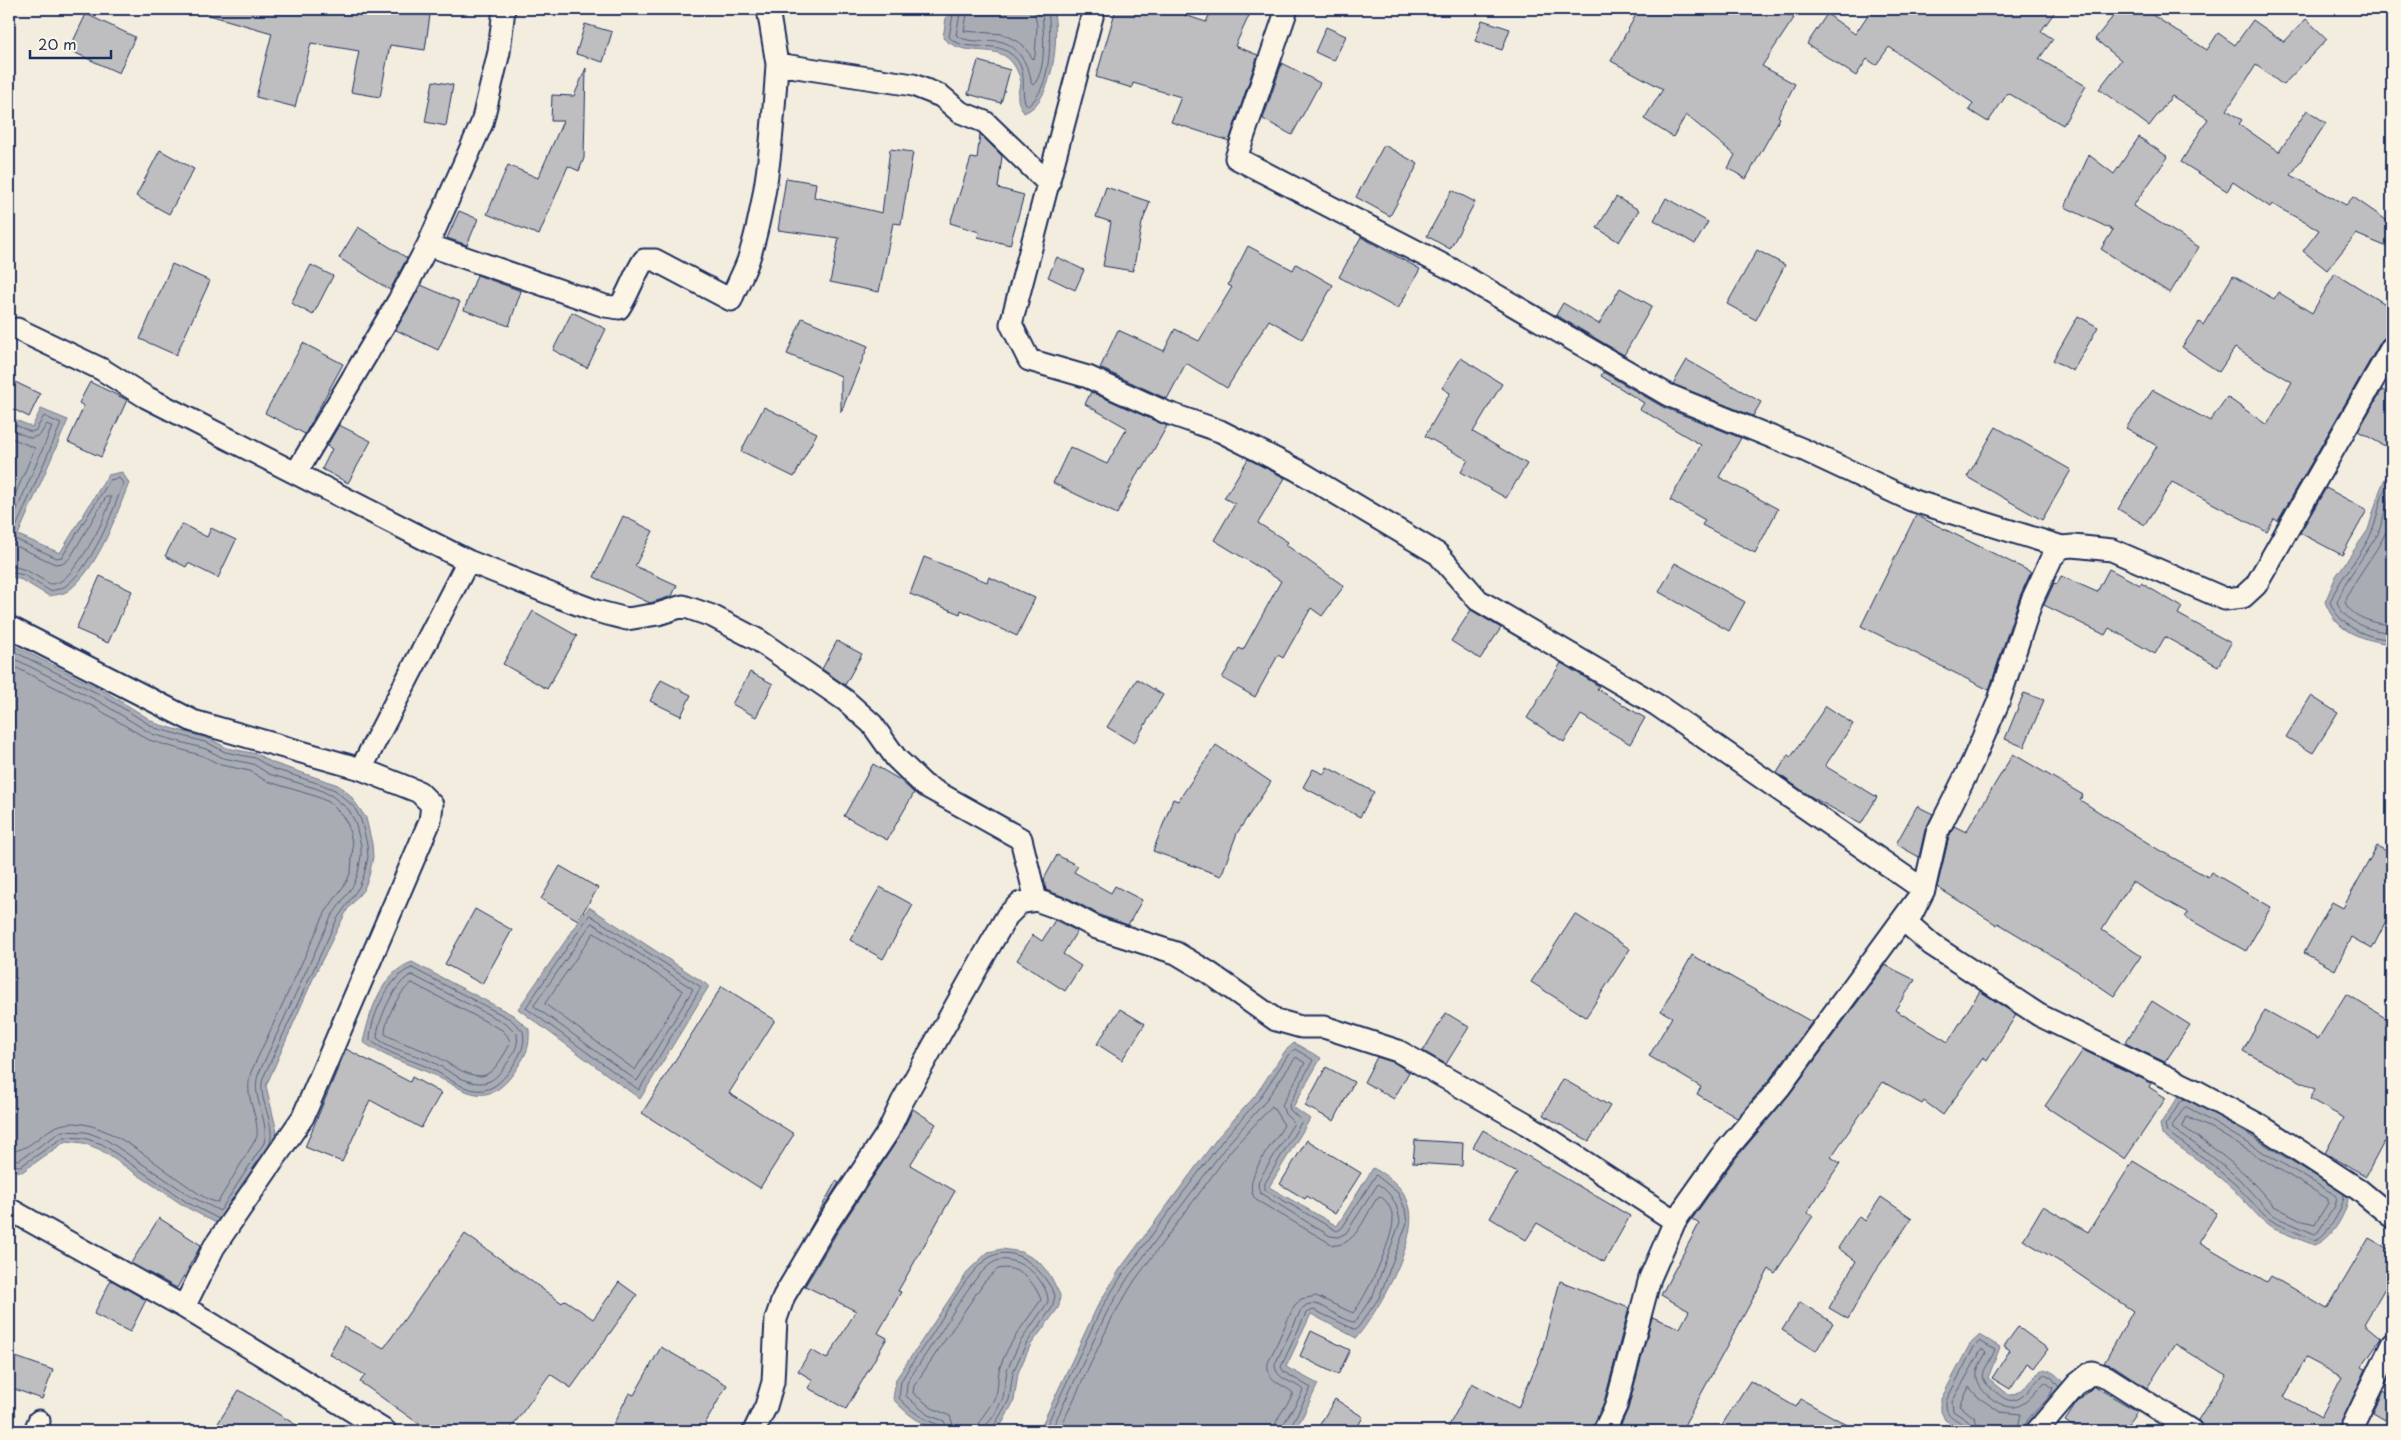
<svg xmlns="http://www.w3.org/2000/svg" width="2401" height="1440" font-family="'Playpen Sans',sans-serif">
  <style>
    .water { fill: #a9acb3; stroke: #707a91 }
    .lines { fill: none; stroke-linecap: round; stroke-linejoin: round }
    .shore { stroke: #546180; stroke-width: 1 }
    .building { fill: #bebec0; stroke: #1b2f5e; fill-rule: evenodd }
    .street-casing { stroke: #1b2f5e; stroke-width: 25 }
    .street { stroke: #fcf5e5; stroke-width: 21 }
  </style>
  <rect width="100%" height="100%" fill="#f3ede0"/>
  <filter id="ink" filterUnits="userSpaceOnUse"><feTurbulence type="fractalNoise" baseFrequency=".02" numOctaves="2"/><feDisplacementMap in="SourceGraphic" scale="10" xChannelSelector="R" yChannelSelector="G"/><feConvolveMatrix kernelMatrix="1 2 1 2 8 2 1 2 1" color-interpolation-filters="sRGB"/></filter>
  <g filter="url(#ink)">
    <path class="water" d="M950,9H1053C1060,35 1054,102 1024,113C1022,109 1018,103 1018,99C1017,91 1022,82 1019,75C1004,35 970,63 943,38L946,18Z
      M41,409L68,420L18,535L60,553L108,475L122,472L129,483C115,518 99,567 68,591C63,594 55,595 49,596L22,580L9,576V417L32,427Z
      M2392,473V643L2389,644C2359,638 2337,633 2325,602L2336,576L2368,530L2379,493L2385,478Z
      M9,643L106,692L157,724L210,739L227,748L257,754L273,763L338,785L350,795L366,818L372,844L373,857L369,876L364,889L347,910L316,972L266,1086L277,1132L276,1140L218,1224L186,1207L99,1149L83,1143L66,1141L22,1172L9,1169Z
      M589,907L709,986L640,1099L518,1009Z
      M412,962L513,1015L529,1029C530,1047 527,1053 517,1068C485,1118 460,1084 422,1070C400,1061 383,1056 363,1042C370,1012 381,973 412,962Z
      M1294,1043L1321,1058L1293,1107L1310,1119L1269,1187L1337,1226L1373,1168C1390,1177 1406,1189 1410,1209C1417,1243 1378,1312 1356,1338L1311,1314L1286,1367L1318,1384L1301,1420L1291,1431H1039L1097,1307L1120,1269L1218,1137L1255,1096L1285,1051Z
      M2183,1094L2189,1095L2348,1191C2351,1208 2331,1242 2314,1245L2274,1229L2262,1220L2232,1188L2202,1163L2162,1135L2160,1124L2179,1096Z
      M1002,1249L1022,1252L1039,1262L1050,1275L1060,1295L1059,1306L1056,1311L1030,1346L1018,1373L1014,1401L1003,1422L995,1431C947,1431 927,1436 893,1399L896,1379L969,1270L988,1252Z
      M1980,1335L2000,1347L1988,1378L2009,1395C2025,1395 2031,1374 2045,1369C2054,1372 2062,1378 2065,1388L2034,1431H1963L1945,1420L1941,1411V1399L1970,1344Z"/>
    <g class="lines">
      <path class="shore" d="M954,9L949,37C966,54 992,39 1011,54C1032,69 1017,97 1028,106C1053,87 1051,36 1048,9
        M961,9L956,35C979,51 1003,25 1024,61C1028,69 1031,74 1031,83L1033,85C1048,71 1043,28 1042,9
        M968,9L964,31L1003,34L1022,44L1033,59L1035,56L1037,26L1034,9
        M9,422L31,432L36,430L44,416L61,424L14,532L17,540L57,558L62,557L110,480L119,478L123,483C113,513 91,569 64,587C61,589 54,590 50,591L24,575L9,572
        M9,429L31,438L40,435L47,424L52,427L9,528
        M9,437L35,448L9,509
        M2392,479C2380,490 2379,514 2373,529C2364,554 2341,574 2330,602C2339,626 2367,639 2392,639
        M2392,490L2378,534L2346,582L2337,602C2344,623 2372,632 2392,632
        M2392,516C2383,549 2357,571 2345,602C2351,618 2377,624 2392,625
        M9,540L14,545L55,564L64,563L70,558L106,497H111C107,518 79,569 61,581C58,583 54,584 50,584L26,570L9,565
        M9,649L103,696L155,728L208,743L225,752L255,758L271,768L320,784L335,790L354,807L361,820L367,844L368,857L364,875L359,887L337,919L263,1078C257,1100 276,1121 270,1144
        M9,656L100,702L152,734L206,749L223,758L253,764L269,774L318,789L332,796L349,810L355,822L361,845V856L358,873L354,884L331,917L258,1075C251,1098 270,1120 264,1143L220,1211L192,1197L105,1139L86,1132L62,1131L19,1160L9,1159
        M9,664L96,708L149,740L203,756L221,765L250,771L266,781L315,796L329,802L342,815L348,825L353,846L351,871L347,881L325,913L251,1072C243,1098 259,1113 257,1137L218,1202C208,1202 194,1190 185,1184C157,1165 121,1133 88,1125C45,1114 39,1152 9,1151
        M590,915L701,987L639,1090L526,1008Z
        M592,923L693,989L637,1081L534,1006Z
        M594,933L683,991L635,1070L545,1004Z
        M412,968L510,1019L523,1031C526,1046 520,1054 513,1066C506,1076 497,1088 484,1090C463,1093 443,1073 425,1066C405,1058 387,1053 370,1040C370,1018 390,974 412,968Z
        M412,975L507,1024L517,1034C519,1045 514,1053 508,1062C502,1071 493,1083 482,1083C461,1084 444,1066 426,1059C409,1053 391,1049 377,1038C377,1021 396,979 412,975Z
        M412,983L502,1030C511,1039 512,1042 505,1053C500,1061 492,1075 481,1076C464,1076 446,1061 432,1054C416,1047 400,1043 385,1034C385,1019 399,991 412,983Z
        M2186,1099L2182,1100L2165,1125L2167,1132L2205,1159L2235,1184L2265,1216L2277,1224L2314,1240C2326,1239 2345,1206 2344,1194
        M2187,1107L2337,1196L2335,1206L2318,1232L2315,1234L2280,1219L2269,1212L2239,1179L2209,1154L2173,1129L2172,1126L2184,1108Z
        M2187,1117L2211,1128L2328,1199V1203L2315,1224L2303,1221L2274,1206L2244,1173L2213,1148L2183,1127Z
        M2220,1117L2321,1179
        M9,1165L21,1166L64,1137L84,1138L102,1144L188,1203L219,1219
        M942,1431L939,1425C922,1419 911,1411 899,1398L901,1381C910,1365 922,1349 933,1333C946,1312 969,1269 990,1257C1018,1242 1046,1274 1055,1296L1052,1308L1026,1344L1013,1372L1009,1400L991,1431
        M948,1431L944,1421L928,1415L906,1396L907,1383C916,1368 926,1354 936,1339C950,1319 973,1274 994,1262C1005,1256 1021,1263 1030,1270C1038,1276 1049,1291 1048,1302L1020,1342L1007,1370L1003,1398L994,1416L987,1424L985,1431
        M955,1431L950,1416L932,1408L913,1393L914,1386L984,1282L998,1269C1018,1264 1035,1282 1041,1300C1026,1322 1009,1341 1000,1367C997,1376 999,1388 995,1397C990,1409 978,1418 978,1431
        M1044,1431L1101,1309L1124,1272L1222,1141L1259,1099L1289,1054L1295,1049L1313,1060L1289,1105L1290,1110L1302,1121L1265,1183V1190L1337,1231L1342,1228L1376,1175L1398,1193L1405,1209L1407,1223L1379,1298L1356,1330L1314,1310L1306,1313L1281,1367L1284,1372L1311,1388L1288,1431
        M1051,1431L1107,1312L1129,1276L1227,1145L1264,1103L1296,1057L1305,1063L1282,1105L1285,1114L1294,1123L1259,1180L1258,1186L1260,1193L1330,1236L1338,1237L1346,1233L1378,1184C1392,1194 1398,1205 1400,1222L1373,1295L1355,1322C1338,1322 1315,1291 1301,1310L1275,1364C1275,1380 1294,1381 1303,1390C1299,1402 1282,1422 1281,1431
        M1059,1431L1113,1316L1135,1280L1232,1149L1272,1106L1284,1125C1274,1144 1239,1180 1256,1200L1333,1245C1357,1247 1366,1211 1379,1196C1387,1199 1393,1211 1393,1221C1392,1241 1366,1298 1353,1313L1316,1296L1301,1299L1294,1306L1268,1363C1266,1382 1282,1383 1293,1393C1288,1406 1275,1417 1274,1431
        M1965,1431C1963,1416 1945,1423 1946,1401L1974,1347L1980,1341L1995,1350C1986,1371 1973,1376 1997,1393C2002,1397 2007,1402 2015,1400C2027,1397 2034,1381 2045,1374L2052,1378L2059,1387
        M1971,1431L1968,1421L1953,1411L1952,1402L1982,1349L1986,1353C1982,1361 1976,1368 1977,1378C1978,1392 2002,1409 2015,1407C2028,1404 2036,1390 2045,1382L2053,1388C2049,1405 2025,1413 2024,1431
        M1979,1431L1975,1418L1960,1406L1969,1387L1978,1397L2000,1412L2021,1414L2017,1431"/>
    </g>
    <path class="building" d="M210,9H384L430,15L425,50L390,45L380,97L351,92L359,51L311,43L295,107L256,97L272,33L209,15Z
      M1116,9H1166L1206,22L1212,9H1252L1235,46L1258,55L1229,141L1171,122L1181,97L1133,83L1132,88L1096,77Z
      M1639,9H1779L1794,18L1762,66L1795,84L1778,116L1780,118L1746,179L1728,168L1735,155L1686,115L1673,137L1644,119L1663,89L1611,61Z
      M1872,9H2057L2041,31L2053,39L2039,59L2086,86L2063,125L2008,93L1988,122L1969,110L1973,103L1889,47L1876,65L1867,59L1856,76L1807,44L1827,14L1855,34Z
      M2119,9H2143L2207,50L2218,33L2235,45L2253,20L2284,42L2306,19L2327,39L2283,85L2256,65L2227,110L2242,120L2239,124L2279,152L2307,110L2326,123L2291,175L2346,205L2353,197L2392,224V249L2356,234L2327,270L2303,251L2319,230L2272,204L2270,207L2233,182L2227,191L2181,162L2208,119L2172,96L2149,126L2099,89L2121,60L2095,39Z
      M86,14L135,37L119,73L69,50Z
      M1482,20L1510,29L1502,50L1475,41Z
      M585,24L612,32L603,62L576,54Z
      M1326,27L1346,36L1334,61L1315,52Z
      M978,61L1010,70L1001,103L968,94Z
      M1282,63L1320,83L1292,135L1263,119Z
      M586,68L584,158L579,171L568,166L539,235L487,214L508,165L538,178L563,121H551L552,95L574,96Z
      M433,81L453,85L446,126L425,122Z
      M980,134L1002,156L998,188L1024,195L1010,245L978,237L979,232L950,223L971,158L977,159Z
      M2139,137L2168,157L2133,206L2199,247L2170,293L2101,249L2113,230L2065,207L2089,155L2114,174Z
      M1384,145L1418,164L1390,216L1356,197Z
      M890,149L913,152L901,224L893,223L879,292L830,282L839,238L778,230L786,178L816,183L814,197L882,213Z
      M160,150L194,169L169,214L136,196Z
      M1106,187L1150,202L1142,223L1133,271L1103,266L1111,222L1096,217Z
      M1452,190L1475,202L1450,249L1427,236Z
      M1616,197L1639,210L1619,242L1597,228Z
      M1666,198L1708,222L1695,244L1654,220Z
      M459,211L478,219L467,245L447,238Z
      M358,227L407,258L390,290L339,258Z
      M1361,237L1420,269L1398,309L1339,277Z
      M1248,246L1293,270L1296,264L1333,285L1302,339L1269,320L1227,388L1186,363L1167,399L1100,368L1118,330L1164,351L1175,329L1199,341L1232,287L1228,285Z
      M1757,250L1785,265L1756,320L1727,304Z
      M1057,257L1084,270L1075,290L1048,277Z
      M172,264L210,281L176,355L140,339Z
      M311,265L333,276L313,315L291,303Z
      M2335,273L2392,308V330L2381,341L2278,521L2274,519L2267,532L2172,482L2145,525L2118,509L2157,446L2126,428L2153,390L2210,421L2227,397L2267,425L2292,382L2235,348L2219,372L2182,347L2199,322L2203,325L2233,276L2274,299L2278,292L2312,313Z
      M477,275L521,291L509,326L464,310Z
      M421,285L460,302L438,350L396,330Z
      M1620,288L1652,306L1624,355L1556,315L1563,303L1599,324Z
      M572,312L606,329L587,368L553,350Z
      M2078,316L2098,327L2073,371L2053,360Z
      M802,318L868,346L841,412V376L787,354Z
      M303,343L343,364L305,434L265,413Z
      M1461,358L1502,384L1473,432L1527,464L1506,498L1461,472L1468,460L1425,436L1450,393L1442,388Z
      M1687,360L1761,402L1753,416L1673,384Z
      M1603,372L1663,407L1741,438L1719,477L1778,509L1755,553L1702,525L1705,520L1670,500L1701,445L1640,409L1644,403L1601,376Z
      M9,379L40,394L29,417L9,407Z
      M90,382L127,400L101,457L68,442L84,406L79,403Z
      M2382,390L2392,395V450L2358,431Z
      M1091,392L1167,426L1143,469L1140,468L1117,514L1053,483L1070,447L1107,464L1127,428L1085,404Z
      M764,407L817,433L794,477L741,451Z
      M339,425L371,441L348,483L322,469L332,449L327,446Z
      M1996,427L2071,470L2042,520L1967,477Z
      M1248,459L1285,478L1258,523L1288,542L1286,545L1344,586L1322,616L1311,608L1283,658L1278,655L1255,697L1222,678L1239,648L1243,650L1281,581L1214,540L1235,504L1224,498Z
      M2326,488L2367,510L2342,555L2300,533Z
      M1916,515L2031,572L2020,596L1989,690L1861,626Z
      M623,516L653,531L635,566L677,585L672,596L650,603L594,577Z
      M182,524L207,537L211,528L236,540L218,578L188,563L186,567L165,556Z
      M924,557L987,582L989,577L1035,598L1017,636L961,610L960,614L910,594Z
      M1675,563L1745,602L1729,631L1659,592Z
      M2109,569L2140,585L2141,583L2182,607L2178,614L2231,643L2218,666L2165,637L2155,654L2109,628L2105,635L2044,605L2054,583L2057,584L2061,576L2097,592Z
      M100,576L132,591L108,643L76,629Z
      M1471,610L1501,628L1480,659L1451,641Z
      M533,611L577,636L547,689L503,664Z
      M837,641L862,654L845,685L822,669Z
      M1561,663L1599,686L1597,689L1645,718L1630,744L1581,715L1564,742L1527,718Z
      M750,672L773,684L756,717L732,704Z
      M1137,679L1163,695L1134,743L1107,727Z
      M661,680L691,695L681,716L650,701Z
      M2024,693L2044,700L2024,747L2005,739Z
      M2311,696L2338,713L2313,753L2286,737Z
      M1826,706L1853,724L1825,766L1877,797L1861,824L1810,796L1777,773L1788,755L1791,757Z
      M1216,745L1271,782L1237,833L1221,876L1153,851L1173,799L1178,801Z
      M2013,754L2083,795L2080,800L2159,850L2208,877L2211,872L2271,907L2246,951L2185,917L2188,913L2132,882L2102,930L2141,956L2114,996L2077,971L1998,923L1997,925L1937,887L1949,837L1954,826L1966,832Z
      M873,764L900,780L914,793L887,840L844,816Z
      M1327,767L1374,792L1360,817L1303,787L1313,769L1324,774Z
      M1917,806L1933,814L1925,830L1919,857L1896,844Z
      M2377,846L2392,854V910L2372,949L2351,937L2335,970L2304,953L2332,902L2343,908Z
      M1057,855L1078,866L1074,872L1111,893L1115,886L1142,900L1128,925L1102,916L1070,899L1046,890L1044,879Z
      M560,866L598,888L578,920L541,899Z
      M880,887L913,905L883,959L850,940Z
      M475,909L512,930L482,984L445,964Z
      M1575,914L1630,949L1586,1017L1531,982Z
      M1055,920L1077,931L1063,954L1081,966L1065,991L1017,960L1033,935L1042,941Z
      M1692,955L1812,1022L1769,1080L1737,1118L1697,1094L1701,1087L1649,1056L1672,1017L1661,1011Z
      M1885,965L1915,980L1895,1010L1948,1042L1980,991L2016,1015L1987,1061L1983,1058L1943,1115L1924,1101L1922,1104L1883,1082L1831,1157L1840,1163L1807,1213L1813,1216L1775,1273L1769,1269L1681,1431H1618L1628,1409L1652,1317L1680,1328L1689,1311L1661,1295L1699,1224L1692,1219L1731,1164L1789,1095Z
      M722,986L775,1020L729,1093L794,1134L760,1188L642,1113Z
      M2346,994L2392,1022V1147L2384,1142L2366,1176L2325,1153L2344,1118L2310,1099L2315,1089L2243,1051L2265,1010L2318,1039Z
      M2152,1001L2190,1025L2165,1062L2125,1043Z
      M1120,1009L1145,1024L1122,1060L1097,1044Z
      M1446,1013L1469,1027L1446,1064L1423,1051Z
      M346,1049L410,1082L412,1077L441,1093L421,1128L370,1100L342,1162L305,1147Z
      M2083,1050L2151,1083L2149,1087L2166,1098L2125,1159L2045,1106Z
      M1377,1057L1393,1062L1409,1072L1394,1099L1364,1082Z
      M1326,1067L1354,1082L1334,1121L1305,1106Z
      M1563,1079L1610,1106L1589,1141L1543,1115Z
      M913,1109L936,1124L910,1165L955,1191L898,1291L901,1292L878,1333L887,1338L846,1409L808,1388L813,1380L798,1371L811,1350L827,1359L856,1311L805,1286L836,1234L898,1139Z
      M1483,1130L1630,1216L1604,1262L1537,1223L1526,1240L1490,1218L1517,1173L1473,1147Z
      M1307,1140L1361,1173L1335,1214L1307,1196L1305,1199L1280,1184Z
      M1415,1140L1463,1143L1462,1166L1413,1163Z
      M2133,1161L2217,1213L2199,1242L2267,1282L2271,1276L2327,1309L2369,1238L2392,1251V1276L2364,1324L2381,1338L2361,1367L2366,1369L2338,1431H2204L2198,1420L2226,1375L2175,1344L2147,1388L2114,1366L2104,1363L2133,1311L2062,1263L2023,1240L2043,1206L2088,1232ZM2306,1358L2342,1377L2321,1417L2284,1397Z
      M836,1181L839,1183L809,1230Z
      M1881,1197L1912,1218L1874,1273L1848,1319L1829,1308L1856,1261L1838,1248L1859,1216L1865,1221Z
      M159,1218L201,1245L177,1288L131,1263Z
      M465,1234L562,1303L565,1300L593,1319L619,1282L637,1295L571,1388L550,1374L509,1431H429L360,1382L365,1375L329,1354L344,1327L384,1348Z
      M111,1280L146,1300L130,1332L94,1314Z
      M1560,1281L1629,1308L1604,1402L1592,1431H1446L1472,1383L1518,1408L1541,1354Z
      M1800,1302L1833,1323L1816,1351L1782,1330Z
      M2018,1327L2048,1349L2034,1368L2027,1363L2010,1389L1992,1378L2010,1350L2004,1346Z
      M1311,1331L1350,1350L1338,1375L1300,1356Z
      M661,1347L727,1385L701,1431H610L629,1393L634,1395Z
      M13,1356L53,1370L42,1399L9,1387V1369Z
      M1750,1381L1796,1407L1801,1399L1858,1431H1718Z
      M2094,1386L2137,1411L2123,1431H2080L2065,1421L2076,1404Z
      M239,1390L306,1431H213Z
      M2383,1392L2392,1398V1406L2385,1420L2373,1413Z
      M1335,1399L1363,1417L1355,1431H1316Z"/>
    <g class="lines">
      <g class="street-casing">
        <path id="street" d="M768,9L777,64
          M1094,9L1011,324L1029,360L1088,377L1165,412L1220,431L1297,470L1438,554L1478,600L1657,705L1924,890L1907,923L1932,945L2039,1015L2198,1092L2261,1126L2358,1189L2392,1217
          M1287,9L1236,158L1453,270L1668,395L1804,450L1911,500L2062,547
          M428,245L605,306L619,308C629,293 634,275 644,260H655L731,300C736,287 743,274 748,261C768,199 773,129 777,64L913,85L941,96L960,112L985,122L1049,184
          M17,329L101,369L146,397L468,561L561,598L596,611L627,619L658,614L683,606L712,616L758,640L845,700L872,724L896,758L924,785L1021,839L1036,900
          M296,473L399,300L428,245L482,123L499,52L504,9
          M9,627L193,721L361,769L468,561
          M9,1209L184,1307L385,1431
          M184,1307L214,1247L303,1117L430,821L432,805L419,792L361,769
          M35,1431L39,1421
          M754,1431L766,1406L773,1382L776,1319L784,1296L825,1227L888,1132L902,1102L982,959L1007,916L1020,903L1036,900L1064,910L1097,928L1176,953L1208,972L1276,1020L1301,1027H1324L1398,1051L1525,1123L1675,1221
          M1604,1431L1616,1406L1650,1278L1675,1221L1721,1156L1779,1088L1924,890L1937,833L1972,763L1998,703L2032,600L2052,557L2062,547L2073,546L2112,550L2225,599L2243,597L2256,585L2392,347
          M2037,1431L2077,1384L2092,1372L2107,1377L2192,1431
          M2350,1431L2392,1344"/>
      </g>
      <use href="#street" class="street"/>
    </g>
  </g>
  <rect width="2401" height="1440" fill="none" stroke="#fcf5e5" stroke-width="30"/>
  <rect x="15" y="15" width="2371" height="1410" fill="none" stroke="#1b2f5e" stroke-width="2" filter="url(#ink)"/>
  <path d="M30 50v8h81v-8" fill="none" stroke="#1b2f5e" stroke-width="2.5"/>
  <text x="38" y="50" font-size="15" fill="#1b2f5e" stroke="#fcf5e5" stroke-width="4" paint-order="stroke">20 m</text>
</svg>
